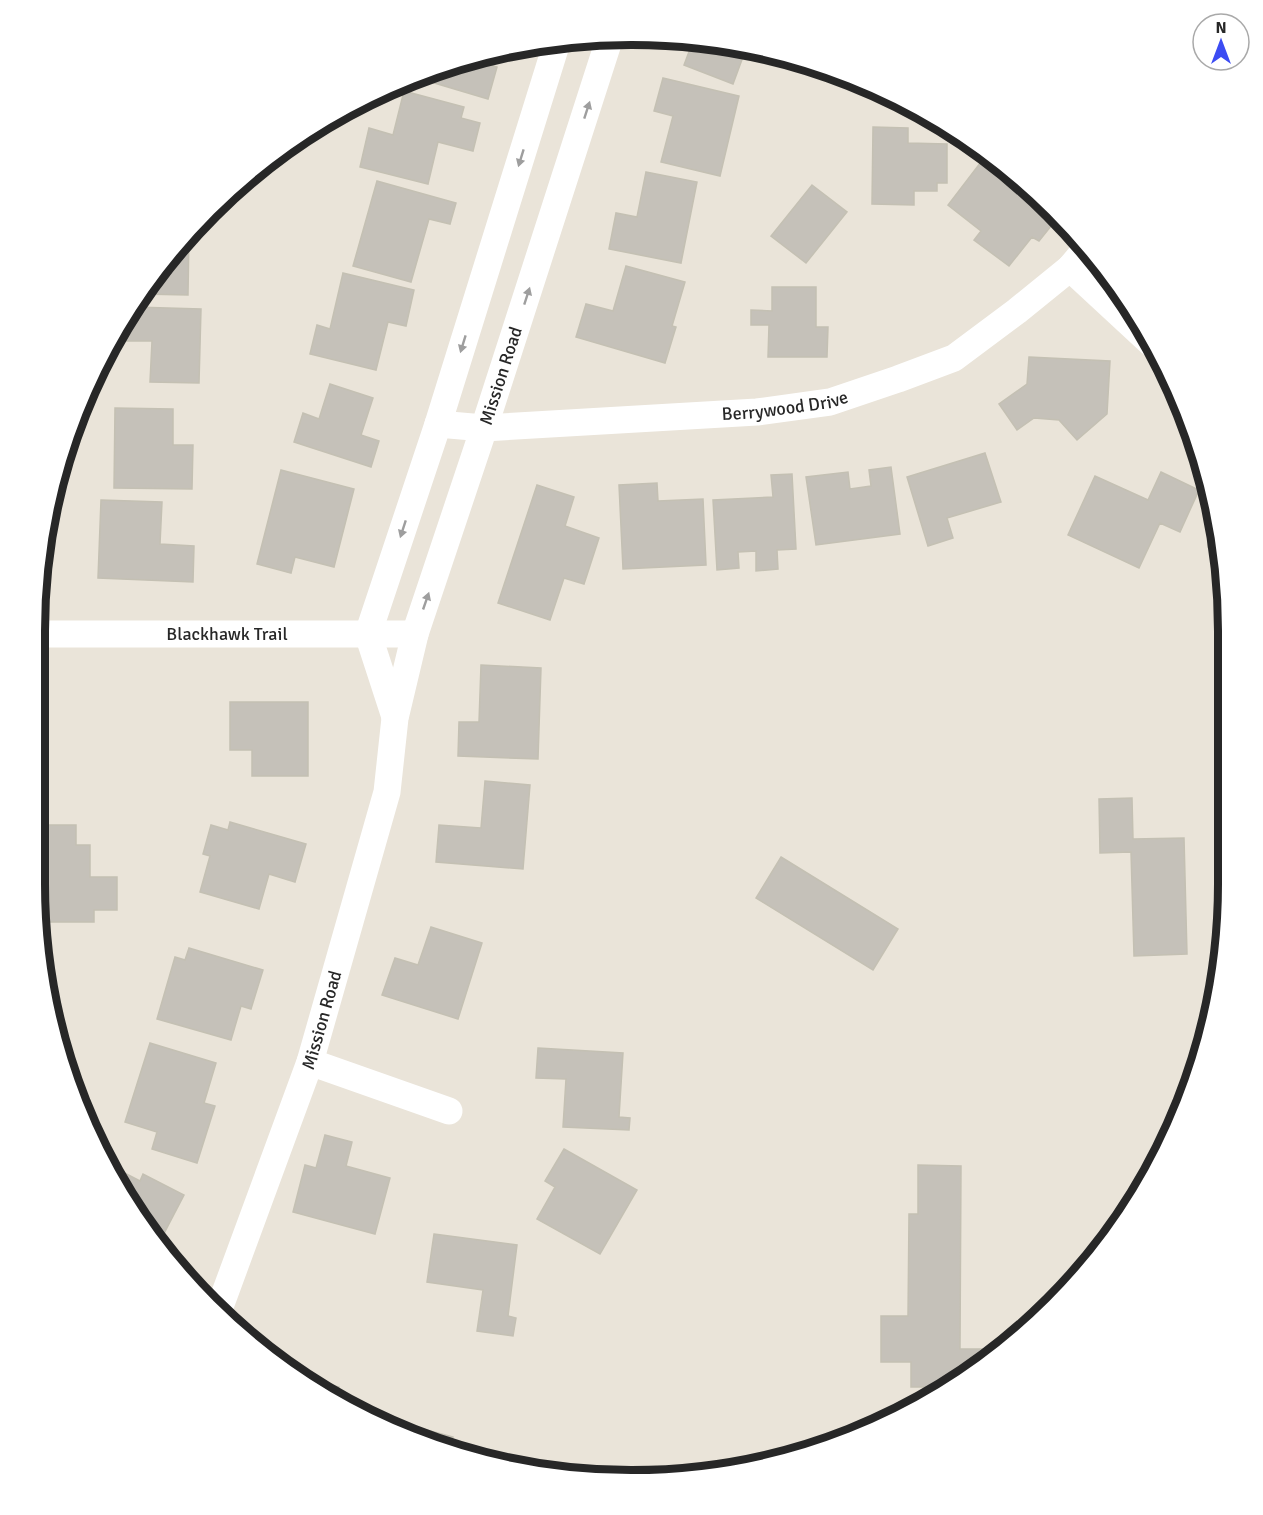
<svg xmlns="http://www.w3.org/2000/svg" width="1263" height="1515" font-family="Signika,sans-serif">
  <style>
    .building { fill: #c5c1b9; stroke: #c4c0b3; stroke-width: 1.5 }
    .lines { fill: none; stroke-linecap: round; stroke-linejoin: round }
    .street { stroke: #fff; stroke-width: 27 }
    .oneway { fill: #9e9e9e }
    .labels { text-anchor: middle; stroke-width: 4.5; stroke-linejoin: round; paint-order: stroke }
    .street-label { font-size: 18px; fill: #272727; stroke: #fff }
    .rim { fill: none; stroke: #272727; stroke-width: 8 }
  </style>
  <rect width="100%" height="100%" fill="#eae4d9"/>
  <path class="building" d="M693,41L747,46L733,84L684,65Z
    M481,56L480,62L497,67L488,99L414,77Z
    M663,78L739,96L720,176L661,162L673,116L654,111Z
    M404,91L464,107L461,118L480,123L473,151L438,142L428,184L360,167L369,128L393,135Z
    M873,127L908,128V143L947,144V183H937V191H914V205L872,204Z
    M984,158L1016,182L1019,181L1059,216L1039,241L1032,237L1009,266L974,240L981,231L948,205Z
    M646,172L697,182L681,263L609,249L616,213L637,217Z
    M377,181L456,203L450,224L429,219L411,282L353,266Z
    M812,185L847,212L806,263L771,236Z
    M189,232L188,295L142,294L158,268Z
    M626,266L685,282L672,326L676,327L665,363L576,337L586,304L613,311Z
    M343,273L414,290L406,326L388,322L376,370L310,354L317,325L330,329Z
    M772,287H816V327H828L827,357H768L769,325H751V310L772,311Z
    M134,307L201,309L199,383L150,382L152,341H124L125,321Z
    M1029,357L1110,361L1107,414L1077,440L1059,420L1034,418L1017,430L999,404L1027,384Z
    M330,384L373,398L361,435L379,441L371,467L294,442L303,413L319,419Z
    M115,408L173,409V445H193L192,489L114,488Z
    M985,453L1001,502L947,518L953,538L928,546L907,477Z
    M891,467L900,534L816,545L806,477L848,472L850,489L871,486L869,470Z
    M281,470L354,489L334,567L295,557L291,573L257,564Z
    M1161,472L1199,490L1180,532L1160,523L1139,568L1068,535L1095,476L1148,500Z
    M792,474L796,549L777,550L778,569L756,571V551L738,552L739,568L717,570L713,500L773,497L771,475Z
    M657,483L658,501L703,499L706,565L623,569L619,485Z
    M537,485L574,497L565,526L599,538L584,584L564,578L550,620L498,603Z
    M1207,487H1209L1217,515L1223,578H1217L1216,547H1208Z
    M101,500L162,502L160,544L194,546L193,582L98,578Z
    M481,665L541,668L538,759L458,756L459,722H479Z
    M230,702H308V776H252V750H230Z
    M485,781L530,785L523,869L436,862L439,825L481,828Z
    M1132,798L1133,839L1184,838L1187,954L1134,956L1131,852L1100,853L1099,799Z
    M230,822L306,844L295,882L269,874L259,909L200,892L210,856L203,854L211,825L228,830Z
    M35,825H76V845H90V877H117V910H94V922H40L34,884Z
    M781,857L898,929L873,970L756,898Z
    M431,927L482,943L458,1019L382,995L395,958L418,965Z
    M189,948L263,970L251,1009L241,1006L231,1040L157,1019L175,957L185,960Z
    M150,1043L216,1063L204,1103L215,1106L197,1163L152,1149L157,1132L125,1122Z
    M538,1048L623,1053L619,1117L630,1118L629,1130L563,1127L566,1079L536,1078Z
    M325,1135L352,1142L346,1166L390,1178L375,1234L293,1212L305,1165L316,1168Z
    M564,1149L637,1190L600,1254L537,1219L555,1187L545,1181Z
    M107,1164L140,1181L143,1174L184,1195L160,1241L114,1182Z
    M918,1165L961,1166L960,1349H982V1365L944,1387H911V1362H881V1316H908L909,1214H918Z
    M434,1234L517,1245L508,1316L516,1318L513,1336L477,1331L483,1290L427,1282Z
    M310,1380L339,1387L337,1398L309,1385Z
    M374,1416L453,1437L449,1451L439,1449Z"/>
  <g class="lines">
    <g class="street">
      <path d="M1070,268L1151,343"/>
      <path id="s1" d="M438,424L484,428L757,412L830,402L898,379L954,358L1017,311L1070,268L1086,249"/>
      <path id="s2" d="M38,634H415"/>
      <path d="M395,717L368,634L438,424L557,42"/>
      <path d="M310,1062L449,1111"/>
      <path id="s3" d="M218,1312L310,1062L387,792L395,718L415,634L484,428L610,37"/>
    </g>
  </g>
  <defs><path id="oneway-solid" d="M-6-.8H1V-3.2L6.5 0L1 3.2V.8H-6Z" transform="scale(1.5)"/></defs>
  <g class="oneway">
    <use href="#oneway-solid" transform="translate(587 110) rotate(-72)"/>
    <use href="#oneway-solid" transform="translate(521 158) rotate(107)"/>
    <use href="#oneway-solid" transform="translate(527 296) rotate(-72)"/>
    <use href="#oneway-solid" transform="translate(463 344) rotate(107)"/>
    <use href="#oneway-solid" transform="translate(403 529) rotate(108)"/>
    <use href="#oneway-solid" transform="translate(426 601) rotate(-71)"/>
  </g>
  <g class="labels">
    <g class="street-label">
      <text dy="6" stroke="none"><textPath href="#s3" startOffset="980">Mission Road</textPath></text>
      <text dy="6" stroke="none"><textPath href="#s1" startOffset="348">Berrywood Drive</textPath></text>
      <text dy="6" stroke="none"><textPath href="#s2" startOffset="189">Blackhawk Trail</textPath></text>
      <text dy="6" stroke="none"><textPath href="#s3" startOffset="310">Mission Road</textPath></text>
    </g>
  </g>
  <path d="M0 0H1263V1515H0ZM631 45H632A586 586 0 0 1 1218 631V884A586 586 0 0 1 632 1470H631A586 586 0 0 1 45 884V631A586 586 0 0 1 631 45Z" fill="#fff" fill-rule="evenodd"/>
  <path class="rim" d="M631 45H632A586 586 0 0 1 1218 631V884A586 586 0 0 1 632 1470H631A586 586 0 0 1 45 884V631A586 586 0 0 1 631 45Z"/>
  <g transform="translate(1221 42)"><circle r="28" fill="#ffffff" stroke="#a9a9a9" stroke-width="1.5"/>
  <path d="M0-4.5L10 22L0 15L-10 22Z" fill="#3c4cf3"/>
  <text y="-9" font-size="16" font-weight="bold" text-anchor="middle" fill="#272727">N</text>
  </g>
</svg>
